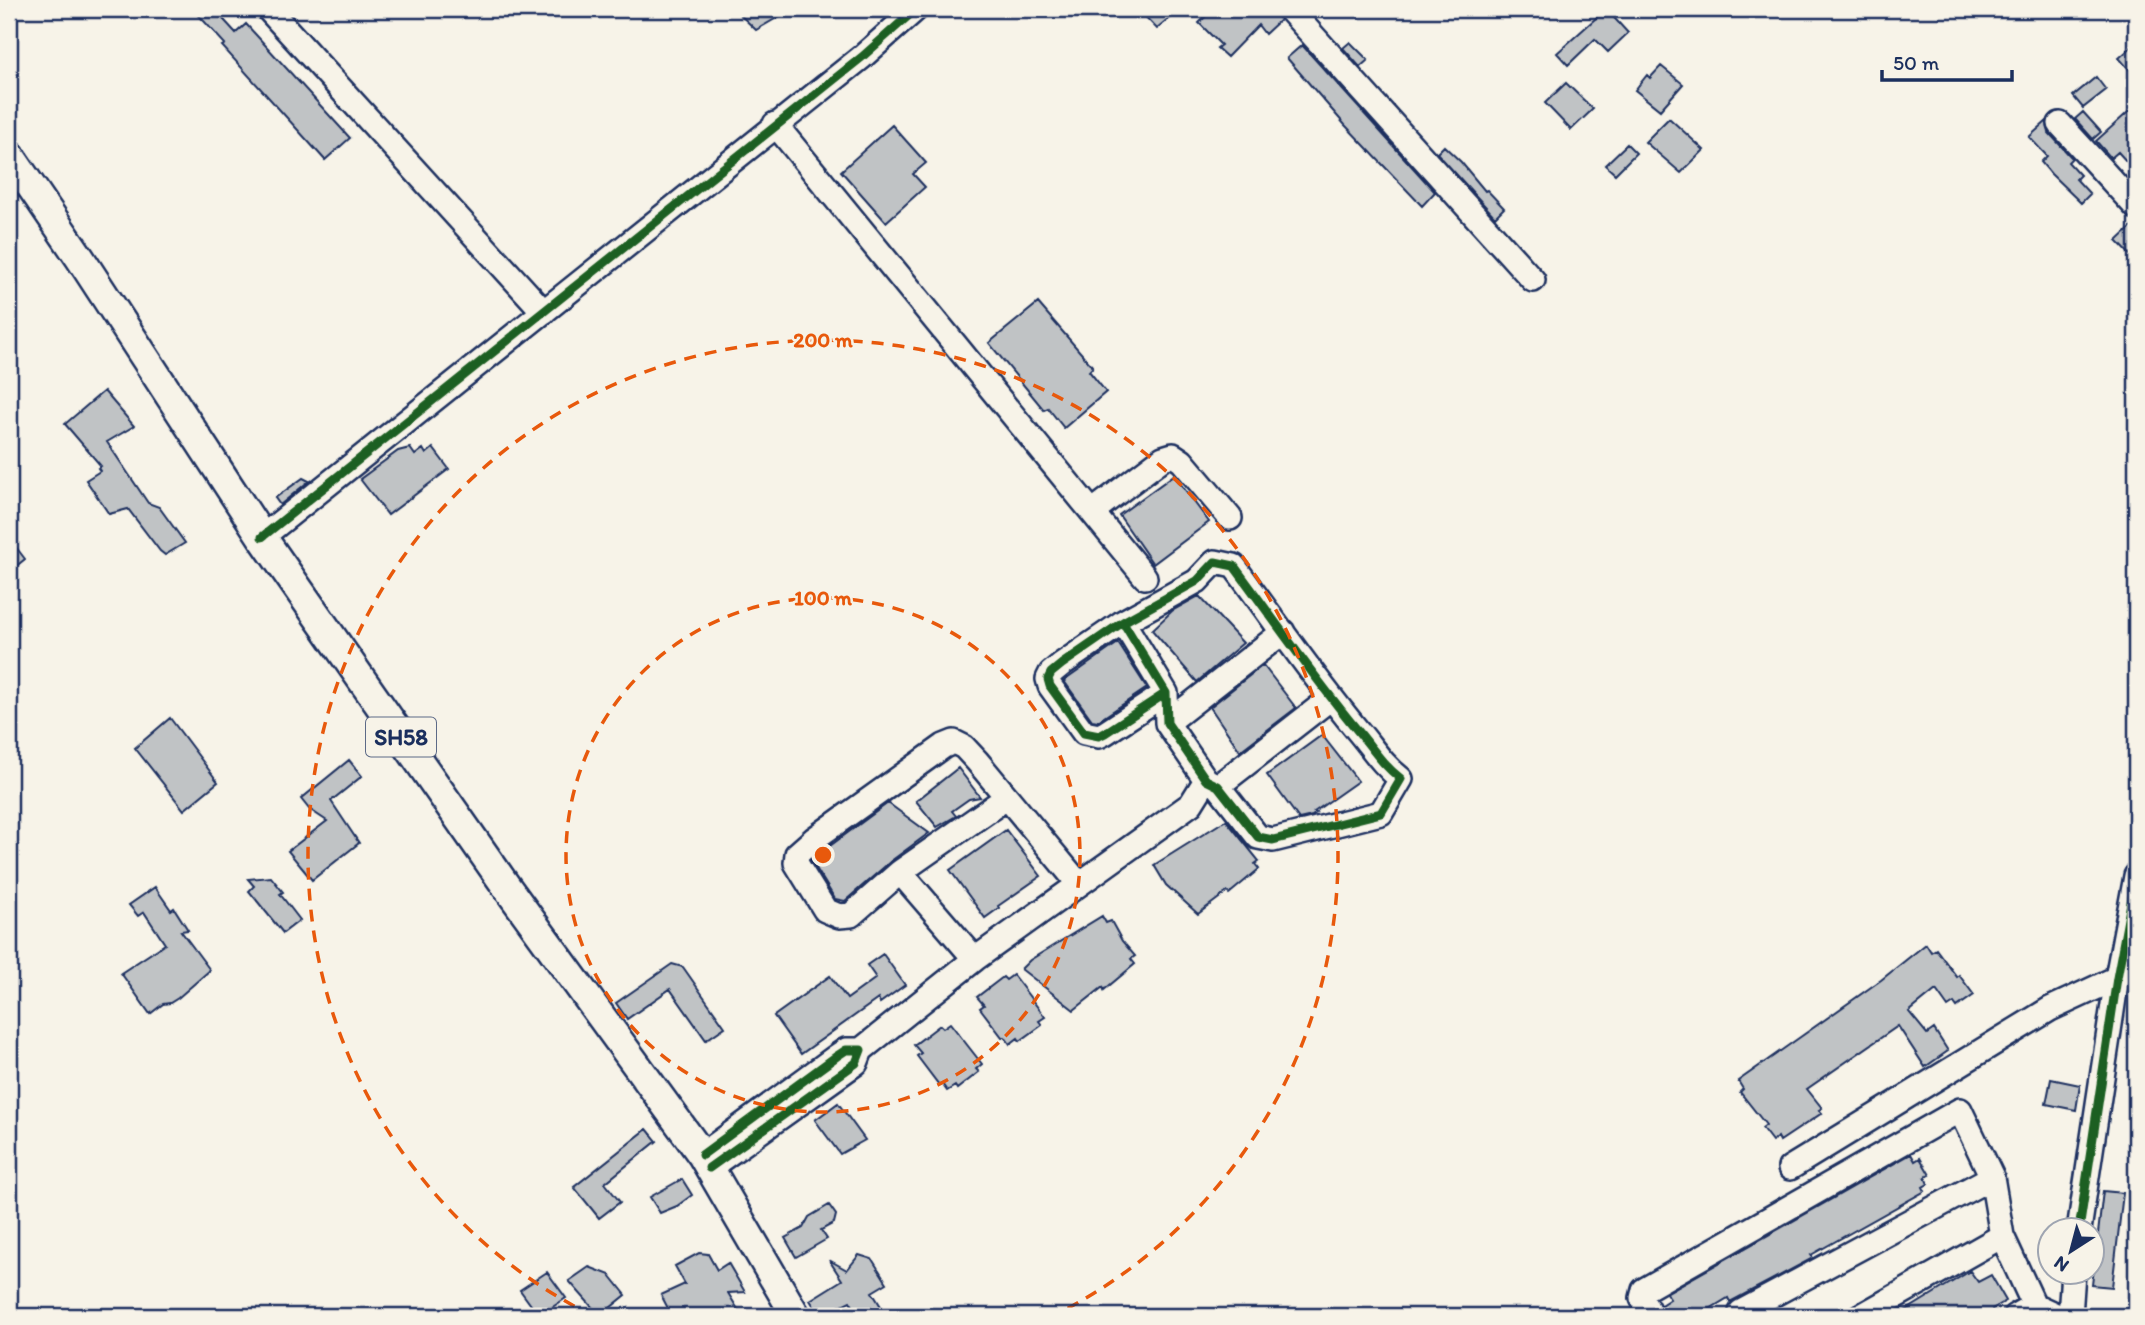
<svg xmlns="http://www.w3.org/2000/svg" width="2145" height="1325" font-family="Itim,sans-serif">
  <style>
    .building { fill: #c0c3c5; stroke: #1b2f5e; stroke-width: 2 }
    .lines { fill: none; stroke-linecap: round; stroke-linejoin: round }
    .minor-casing { stroke: #1b2f5e; stroke-width: 28 }
    .major-casing { stroke: #1b2f5e; stroke-width: 33 }
    .minor { stroke: #f7f3e8; stroke-width: 23 }
    .major { stroke: #f7f3e8; stroke-width: 28 }
    .cycleway-casing { stroke: #f7f3e8; stroke-width: 13 }
    .cycleway { stroke: #1b5e20; stroke-width: 9 }
    .ring { fill: none; stroke: #e8590c; stroke-width: 3.5; stroke-dasharray: 12 9 }
    .labels { text-anchor: middle; stroke-width: 5; stroke-linejoin: round; paint-order: stroke }
    .shield { fill: #f7f3e8; stroke: #5d6a87; stroke-width: 2 }
    .shield-label { font-size: 23px; font-weight: bold; fill: #1b2f5e }
    .centre { fill: #e8590c; stroke: #f7f3e8; stroke-width: 3.5 }
    .ring-label { font-size: 21px; text-anchor: middle; font-weight: bold; fill: #e8590c; stroke: #f7f3e8; stroke-width: 5; stroke-linejoin: round; paint-order: stroke }
  </style>
  <rect width="100%" height="100%" fill="#f7f3e8"/>
  <filter id="ink" filterUnits="userSpaceOnUse"><feTurbulence type="fractalNoise" baseFrequency=".0143" numOctaves="2"/><feDisplacementMap in="SourceGraphic" scale="14" xChannelSelector="R" yChannelSelector="G"/><feConvolveMatrix kernelMatrix="1 2 1 2 8 2 1 2 1" color-interpolation-filters="sRGB"/></filter>
  <g filter="url(#ink)">
    <path class="building" d="M193,9H214L236,33L246,24L350,138L325,160L222,46L225,44Z
      M734,9H792L756,30Z
      M1138,9H1181L1157,29Z
      M1213,9H1275L1280,20L1265,34L1258,25L1227,57L1217,48L1221,45L1199,23Z
      M1606,9L1628,33L1608,52L1595,39L1568,65L1557,53Z
      M1350,42L1368,60L1360,67L1343,48Z
      M2136,43V77L2119,58Z
      M1302,45L1435,192L1422,206L1345,125L1287,58Z
      M1661,66L1683,84L1660,110L1635,90L1647,75L1650,78Z
      M2096,77L2106,90L2083,108L2073,96Z
      M1566,83L1593,109L1571,130L1545,103Z
      M2136,105V172L2118,152L2111,158L2096,141Z
      M2083,112L2101,132L2093,139L2075,119Z
      M1669,118L1704,150L1681,173L1645,142Z
      M2047,121L2049,133L2072,158L2068,162L2080,175L2076,179L2090,194L2081,203L2051,174L2041,162L2047,156L2029,137Z
      M892,125L926,163L913,174L925,187L886,222L841,171Z
      M1627,144L1636,153L1615,174L1605,165Z
      M1444,146L1461,162L1485,191L1487,190L1504,208L1495,217L1437,153Z
      M2136,223V261L2117,241Z
      M1038,303L1093,367L1089,371L1106,392L1064,428L1048,408L1044,410L989,343Z
      M104,391L134,426L107,442L148,503L159,507L185,543L165,555L160,551L128,509L109,514L86,480L100,471L98,468L101,466L65,424Z
      M410,448L415,455L423,449L426,454L433,448L449,469L388,515L360,479L398,451Z
      M1174,475L1209,522L1153,564L1119,515Z
      M303,478L309,481L280,505L275,498Z
      M9,538L25,559L9,572Z
      M1199,596L1243,643L1197,682L1152,630L1172,611Z
      M1118,643L1147,688L1098,721L1092,720L1064,681Z
      M1263,665L1296,708L1240,751L1210,707Z
      M170,718L218,782L184,810L135,748Z
      M1322,735L1358,781L1314,812L1316,813L1312,816L1299,819L1267,775Z
      M349,760L362,776L331,801L359,843L312,880L288,851L327,821L309,809L301,799Z
      M958,768L980,797L969,799L952,811L956,816L937,827L916,801Z
      M888,803L929,833L891,861L845,901L835,899L811,860Z
      M1226,820L1259,861L1255,864L1259,869L1229,894L1227,892L1198,914L1166,885L1154,865Z
      M1006,830L1041,876L998,906L999,908L985,918L950,870Z
      M271,877L283,892L280,894L300,920L283,933L249,891L254,886L248,879Z
      M155,887L171,910L174,908L188,930L181,931L210,970L178,998L170,1003L163,1004L150,1014L121,973L165,944L144,912L138,916L129,905Z
      M1102,916L1106,923L1111,921L1122,941L1135,956L1131,959L1135,964L1104,990L1103,987L1074,1010L1021,969L1030,960Z
      M1926,944L1931,952L1936,949L1957,977L1959,975L1974,995L1957,1007L1954,1003L1948,1007L1936,990L1909,1012L1927,1034L1934,1029L1948,1051L1925,1067L1898,1026L1807,1089L1822,1108L1819,1110L1822,1113L1780,1141L1778,1137L1772,1141L1762,1128L1766,1125L1740,1092L1743,1089L1738,1081L1881,980Z
      M883,954L905,985L880,1003L878,999L801,1054L774,1016L830,976L847,999L876,978L867,965Z
      M672,964L683,967L725,1027L706,1040L670,989L627,1019L616,1003Z
      M1013,975L1045,1017L1039,1021L1042,1025L1020,1041L1018,1038L1010,1044L1005,1037H1002L980,1008L984,1005L977,997L1003,977L1006,980Z
      M950,1023L982,1064L976,1069L979,1072L957,1089L955,1086L947,1091L942,1084L939,1085L917,1056L921,1053L914,1045L940,1025L943,1028Z
      M2051,1079L2080,1085L2076,1110L2046,1104Z
      M838,1103L865,1140L840,1154L815,1120Z
      M647,1129L657,1141L605,1183L620,1202L599,1218L574,1187Z
      M1911,1154L1915,1161L1920,1158L1930,1175L1925,1177L1928,1184L1923,1187L1925,1191L1811,1255L1813,1258L1730,1302L1728,1298L1698,1316H1665L1661,1305L1670,1299L1666,1293Z
      M682,1179L692,1195L677,1206L660,1213L650,1197Z
      M2103,1191L2123,1193L2112,1287L2092,1285Z
      M829,1205L836,1215L834,1223L821,1230L827,1239L796,1257L785,1238L803,1228L809,1217Z
      M699,1253L708,1254L717,1270L728,1263L745,1292L728,1293L742,1316H672L661,1295L685,1284L675,1266Z
      M859,1255L872,1259L887,1283L872,1292L887,1316H859L850,1301L820,1316L810,1300L842,1280L829,1260L847,1270Z
      M589,1267L610,1275L626,1295L600,1316L569,1281Z
      M1970,1271L1978,1282L1991,1275L2006,1301L1992,1309L1996,1316H1897Z
      M547,1272L566,1298L539,1316L520,1290Z"/>
    <g class="lines">
      <g class="minor-casing">
        <path id="minor" d="M268,9L544,312
          M1289,9L1533,280
          M775,124L1145,577
          M2060,124L2136,207
          M1092,512L1163,458L1173,455L1182,461L1230,518
          M262,537L862,57L916,9
          M1123,622L1166,693L1167,723L1206,780L1218,786L1258,837L1273,840L1381,813L1401,779C1381,763 1374,750 1358,731C1314,678 1275,621 1234,566L1215,562L1197,581L1123,622L1062,664L1051,673L1048,679L1050,686L1084,733L1099,736L1105,733L1166,693
          M1167,723L1283,632
          M1218,786L1331,698
          M1006,798L900,872L851,915L839,916L825,910L796,863L797,854L814,839L944,746L954,742L964,747L977,761L1079,884
          M900,872L975,959
          M861,1050L975,959L1191,804L1206,780
          M702,1155L837,1056L846,1050H861L856,1063L709,1168
          M1790,1168L2050,1009L2117,978
          M2079,1230L2117,978L2136,876
          M1651,1316L1642,1298L1644,1290L1960,1110L1992,1177L2002,1236L2034,1305L2058,1316
          M1743,1316L1741,1312L1992,1177
          M1861,1316L2002,1236
          M2015,1316L2034,1305
          M2070,1316L2073,1272"/>
      </g>
      <g class="major-casing">
        <path id="major" d="M9,154L80,258L262,537L506,886L702,1155L796,1316"/>
      </g>
      <use href="#minor" class="minor"/>
      <use href="#major" class="major"/>
      <g class="cycleway-casing">
        <path id="cycleway" d="M262,537L862,57L916,9
          M1123,622L1166,693L1167,723L1206,780L1218,786L1258,837L1273,840L1381,813L1401,779C1381,763 1374,750 1358,731C1314,678 1275,621 1234,566L1215,562L1197,581L1123,622L1062,664L1051,673L1048,679L1050,686L1084,733L1099,736L1105,733L1166,693
          M702,1155L837,1056L846,1050H861L856,1063L709,1168
          M2079,1230L2117,978L2136,876"/>
      </g>
      <use href="#cycleway" class="cycleway"/>
    </g>
  </g>
  <g class="ring">
    <circle cx="823" cy="855" r="257"/>
    <path d="M593 1316A515 515 0 1 1 1053 1316"/>
  </g>
  <g class="labels">
    <rect class="shield" x="366" y="717.5" width="70" height="39" rx="5"/>
    <g class="shield-label">
      <text x="401" y="745">SH58</text>
    </g>
  </g>
  <circle cx="823" cy="855" r="10" class="centre"/>
  <g class="ring-label">
    <text x="823" y="347">200 m</text>
    <text x="823" y="605">100 m</text>
  </g>
  <rect width="2145" height="1325" fill="none" stroke="#f7f3e8" stroke-width="35"/>
  <rect x="18" y="18" width="2110" height="1290" fill="none" stroke="#1b2f5e" stroke-width="2.5" filter="url(#ink)"/>
  <g transform="translate(2071 1251) rotate(216)"><circle r="33" fill="#f7f3e8" stroke="#9fa5b1" stroke-width="2"/>
  <path d="M0-5L12 26L0 18L-12 26Z" fill="#1b2f5e"/>
  <text y="-10" font-size="19" font-weight="bold" text-anchor="middle" fill="#1b2f5e">N</text>
  </g>
  <path d="M1882 70v10h130v-10" fill="none" stroke="#1b2f5e" stroke-width="3.5"/>
  <text x="1893" y="70" font-size="21" fill="#1b2f5e" stroke="#f7f3e8" stroke-width="5" paint-order="stroke">50 m</text>
</svg>
